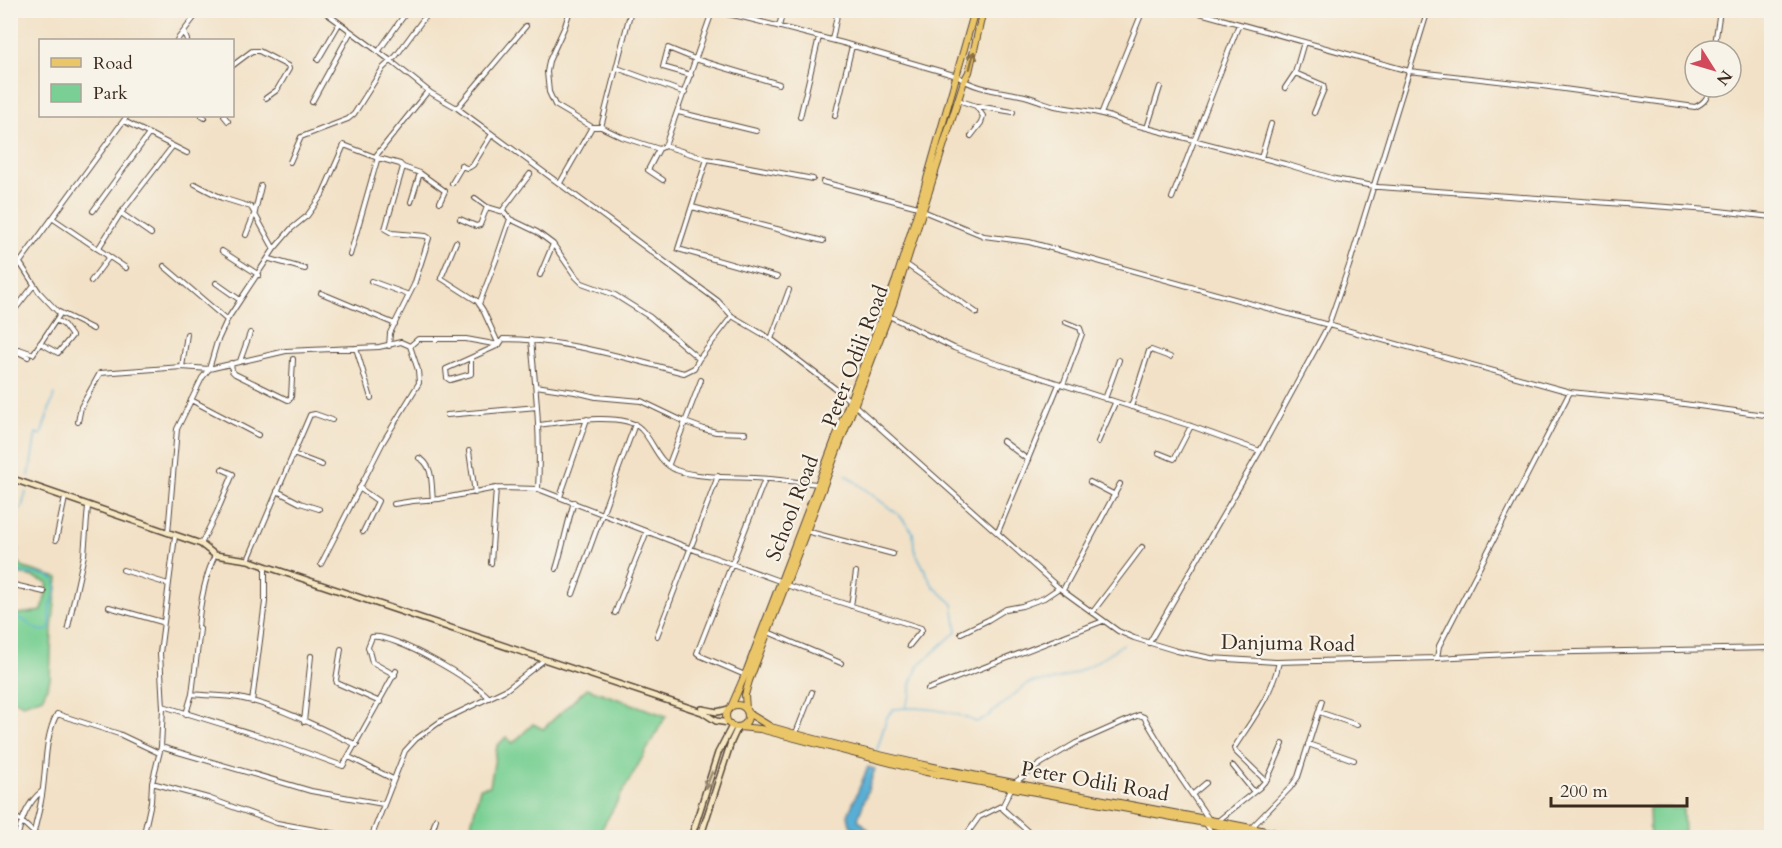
<svg xmlns="http://www.w3.org/2000/svg" width="1782" height="848" font-family="Cardo,serif">
  <style>
    .green { fill: #7ad094; stroke: #5a7d59; stroke-width: 1.5 }
    .water { fill: #58afd5; stroke: #4a6c7a; stroke-width: 1.5 }
    .lines { fill: none; stroke-linecap: round; stroke-linejoin: round }
    .stream { stroke: #58afd5; stroke-width: 1.5 }
    .street-casing { stroke: #564537; stroke-width: 6 }
    .secondary-casing { stroke: #564537; stroke-width: 8 }
    .primary-casing { stroke: #564537; stroke-width: 8 }
    .street { stroke: #fff; stroke-width: 4 }
    .secondary { stroke: #f7e8c3; stroke-width: 5 }
    .primary { stroke: #ebc669; stroke-width: 6 }
    .oneway { stroke: #8a7040 }
    .oneway2 { stroke: #998970 }
    .labels { text-anchor: middle; stroke-width: 4.5; stroke-linejoin: round; paint-order: stroke }
    .street-label { font-size: 21px; fill: #3b2a1e; stroke: #f7f3e8 }
  </style>
  <rect width="100%" height="100%" fill="#f7f3e8"/>
  <filter id="ink" filterUnits="userSpaceOnUse"><feTurbulence type="fractalNoise" baseFrequency=".0167" numOctaves="2"/><feDisplacementMap in="SourceGraphic" scale="12" xChannelSelector="R" yChannelSelector="G"/><feConvolveMatrix kernelMatrix="1 2 1 2 8 2 1 2 1" color-interpolation-filters="sRGB"/></filter>
  <filter id="wash" filterUnits="userSpaceOnUse"><feTurbulence type="fractalNoise" baseFrequency=".008" numOctaves="4" result="noise"/><feDisplacementMap in="SourceGraphic" scale="24" xChannelSelector="R" yChannelSelector="G"/><feGaussianBlur stdDeviation="1.35" result="paint"/><feColorMatrix in="noise" values="0 0 0 0 0 0 0 0 0 0 0 0 0 0 0 0 0 1.4 0 .05"/><feComposite in="paint" operator="in"/></filter>
  <g filter="url(#wash)">
    <rect width="100%" height="100%" fill="#f2e1c6"/>
    <path class="green" d="M17,560L24,568L58,578L52,629L50,679L43,697L23,704L11,699L10,615L42,611L48,583L30,576L16,574L14,571Z
      M587,688L666,716L597,837H468L480,788L490,786L497,746L506,737L513,743L533,724L543,729Z
      M1649,808H1683L1684,837H1650Z"/>
    <path class="water" d="M868,767L875,769L858,819L876,837H865L850,825L848,815Z"/>
    <g class="lines">
      <path class="stream" d="M846,475L899,515L913,532L914,549L933,586L953,604L957,631L918,666L911,684V695L905,708
        M29,476L36,433L41,435L54,395
        M10,518L22,507L26,492
        M10,546L18,549L16,560L17,571C28,578 57,567 56,589C56,595 51,601 50,607C49,616 53,623 48,630C29,634 31,616 10,618
        M877,750L887,717L894,709C921,706 952,710 976,722L983,720L1027,684C1035,681 1043,682 1051,681C1078,675 1102,659 1123,644"/>
    </g>
  </g>
  <g filter="url(#ink)">
    <g class="lines">
      <g class="street-casing">
        <path id="street" d="M322,10L391,61L431,93L457,108L718,301L732,316L771,339L841,393L1059,588L1118,631L1134,638L1177,651L1211,658L1276,662L1437,658L1527,653L1772,648
          M570,10L565,26L549,61L547,72L549,92L555,105L592,127H601L622,137L659,149L665,146L707,159L813,179
          M706,10L742,17L843,43L957,76C974,89 999,91 1020,95C1032,97 1043,103 1055,106C1080,111 1099,110 1124,122L1285,164L1335,179L1379,187L1710,210L1772,217
          M1189,10L1409,71L1542,86L1695,107C1704,103 1708,98 1710,87
          M779,27L783,10
          M184,32L187,40
          M177,40L200,10
          M832,40L838,10
          M1714,51L1720,10
          M378,52L408,10
          M318,60L339,24
          M232,66L252,51H259L288,66L289,69L277,90L266,98
          M617,68L685,93
          M1295,73L1323,85L1324,89L1314,113
          M691,75L663,67L668,48L695,59L779,84
          M1285,88L1295,73L1304,42
          M958,100L976,106L983,116L981,123L971,136
          M312,102L350,33
          M977,106L1013,112
          M457,108L526,26
          M678,112L756,131
          M1101,114L1143,10
          M202,116L205,118
          M224,116L228,121
          M835,116L852,46
          M800,117L819,37
          M124,121L187,153
          M601,127L631,10
          M1147,128L1160,87
          M665,146L712,12
          M659,149L648,170L663,180
          M375,157L428,91
          M1261,158L1271,124
          M707,159L678,249L777,277
          M290,162L301,137L348,119L354,114L383,68L396,56L430,10
          M403,167L420,173L445,191L440,202
          M823,182L918,207
          M452,183L461,168V165C466,169 468,169 473,165L492,134
          M560,183L592,127
          M195,184L222,198L251,207L274,249
          M475,198L487,207L504,212L510,219L537,232L553,244L576,277L582,283L615,295L650,317L698,358
          M1172,198L1239,24
          M411,202L420,173
          M692,207L823,241
          M93,211L149,134
          M502,211L530,174
          M923,211L984,236L1029,242L1570,392L1662,401L1772,416
          M121,213L151,234
          M52,218L126,268
          M460,219L476,226L480,225L487,207
          M246,235L255,212L261,186
          M456,242L441,278L477,301L483,310L499,345L446,369L447,378L450,380L471,374V358
          M98,249L121,213L172,147
          M222,251L259,275
          M350,255L378,157
          M270,259L305,269
          M20,263L39,292L57,311L93,329
          M907,265L977,313
          M164,266L227,320
          M540,275L553,244
          M10,276L127,116
          M91,281L109,257
          M371,281L409,295
          M216,283L240,300
          M321,293L395,324
          M479,304L496,260L510,219
          M10,316L34,285
          M889,316L954,348L992,362L1191,426L1260,451
          M771,339L789,290
          M531,340C536,390 541,439 538,489
          M40,343L58,353L72,336L64,325L56,320
          M410,346L418,339H466L499,345L503,339C565,339 624,358 684,373L694,368L699,359L732,316
          M10,348L28,357
          M356,348L371,398
          M19,349L33,354L60,314
          M240,361L250,333
          M231,363L232,371L235,374L288,400L291,398L293,359
          M182,367L187,334
          M1063,385L1082,334L1080,328L1065,322
          M536,386L575,392L596,397L641,401L685,422L704,429L716,432L745,433
          M1105,399L1119,360
          M191,400L258,435
          M1131,407L1149,351L1151,350L1170,357
          M447,415L537,407
          M78,422L81,407L100,373L182,367L209,369L286,351L379,347L401,342L410,346
          M539,425C561,422 625,411 641,429C654,442 657,462 676,470C698,478 730,477 754,478C775,479 797,482 818,484
          M1003,441L1028,460
          M1098,442L1115,403
          M469,451L475,493
          M1159,453L1174,459L1191,426
          M293,454L322,465
          M419,458C434,465 431,485 433,500
          M669,464L701,380
          M1090,482L1115,495
          M359,488L378,501L363,532
          M277,491L300,503L319,509
          M560,497L587,419
          M394,504L413,501L439,499L496,488L538,489L702,553L782,582
          M806,531L893,554
          M998,532L1059,384
          M168,533L177,429L202,378L209,369L217,342L227,320L274,249L291,229L307,216L322,195L344,145L375,157L400,164L403,167L385,229L392,233L426,236L429,238L414,285L390,333L389,346
          M56,540L65,498
          M201,544L217,512L233,474L222,469
          M248,560L310,415L315,414L332,420
          M491,563L496,488
          M321,564L383,442L419,383L418,370L410,346
          M556,569C563,547 567,524 574,502
          M123,570L168,584
          M10,584L44,592
          M786,585L921,628L922,630L909,646
          M1063,590L1120,484
          M573,594L635,424
          M851,606L856,572
          M109,607L162,622
          M10,612L14,613
          M615,613L647,531
          M1092,613L1142,547
          M68,627L84,555L88,506
          M768,632L841,663
          M961,633L988,620L1006,609L1022,606L1044,598L1059,588
          M657,636L718,476
          M1149,643L1260,451L1328,326L1349,266L1428,10
          M341,649L336,680L337,683L380,702
          M1437,658L1439,646L1570,392
          M395,675L372,662L368,647L372,637C392,633 476,681 489,698
          M745,675L701,656L697,653L765,479
          M928,689L1103,621
          M192,694C207,696 223,695 239,698C280,706 319,728 357,745
          M252,702L265,602V566
          M163,706L263,737L343,766L396,671
          M1319,712L1357,725
          M186,714L192,694L200,629L198,628C200,603 204,579 215,555
          M304,722L311,656
          M796,733L812,692
          M1308,744L1354,760
          M161,747L311,791L383,804
          M349,757L393,779
          M1233,766L1254,792
          M1266,781L1235,751L1234,748C1252,720 1272,695 1279,662
          M152,783L208,798L277,823L359,838
          M1193,794L1206,783
          M10,814C23,819 29,831 41,838
          M1219,820L1259,788L1268,778L1283,744
          M1206,824L1215,838
          M1252,827L1290,788L1298,777L1322,701
          M17,838C22,819 27,803 42,791
          M33,838C35,825 39,813 41,801C47,772 43,740 57,714L119,734L159,753
          M143,838L151,802L152,783L161,747L163,708L160,653L175,536
          M371,838L405,751L416,739L441,721L507,689L544,660
          M430,838L436,819
          M964,838L979,817L1003,805
          M1035,838L1003,809V805L1014,783L1042,763L1076,743L1139,715L1144,717L1180,777L1208,818"/>
      </g>
      <g class="secondary-casing">
        <path id="secondary" d="M10,478L201,544L215,555L248,560L265,566L702,712L716,721L729,723
          M702,709L717,712L729,709
          M691,838L718,753L732,726
          M700,838L731,742L738,727"/>
      </g>
      <g class="primary-casing">
        <path id="primary" d="M726 716a11 11 0 1 1 22 0a11 11 0 1 1-22 0Z
          M731,707L747,670L896,280L919,207L975,10
          M746,709L745,695L749,681L893,304L964,81L969,72L983,10
          M748,713L771,727C944,777 1124,800 1300,838
          M739,727L760,729L926,772L1205,823L1271,838"/>
      </g>
      <use href="#street" class="street"/>
      <use href="#secondary" class="secondary"/>
      <use href="#primary" class="primary"/>
    </g>
    <defs><path id="oneway-shaft" d="M-6 0H5M1.5-3L5.5 0L1.5 3" fill="none" stroke-width="1.6" stroke-linecap="round" stroke-linejoin="round" transform="scale(1.5)"/></defs>
    <use class="oneway" href="#oneway-shaft" transform="translate(972 60) rotate(-76)"/>
    <use class="oneway2" href="#oneway-shaft" transform="translate(709 780) rotate(110)"/>
  </g>
  <g class="labels">
    <g class="street-label">
      <text transform="translate(855 356) rotate(-69)" y="7">Peter Odili Road</text>
      <text transform="translate(792 508) rotate(-69)" y="7">School Road</text>
      <text transform="translate(1288 643) rotate(1)" y="7">Danjuma Road</text>
      <text transform="translate(1095 781) rotate(10)" y="7">Peter Odili Road</text>
    </g>
  </g>
  <rect width="1782" height="848" fill="none" stroke="#f7f3e8" stroke-width="36"/>
  <rect x="39" y="39" width="195" height="78" fill="#f7f3e8" stroke="#aca397" stroke-width="1.5"/>
  <rect x="51" y="58" width="30" height="9" fill="#ebc669" stroke="#aca397" stroke-width="1.5"/>
  <text x="93" y="69" font-size="18" fill="#3b2a1e">Road</text>
  <rect x="51" y="84" width="30" height="18" fill="#7ad094" stroke="#aca397" stroke-width="1.5"/>
  <text x="93" y="99" font-size="18" fill="#3b2a1e">Park</text>
  <g transform="translate(1713 69) rotate(127)"><circle r="28" fill="#f7f3e8" stroke="#aca397" stroke-width="1.5"/>
  <path d="M0-4.5L10 22L0 15L-10 22Z" fill="#d1495b"/>
  <text y="-9" font-size="16" font-weight="bold" text-anchor="middle" fill="#3b2a1e">N</text>
  </g>
  <path d="M1551 797v9h136v-9" fill="none" stroke="#3b2a1e" stroke-width="3"/>
  <text x="1560" y="797" font-size="18" fill="#3b2a1e" stroke="#f7f3e8" stroke-width="4.5" paint-order="stroke">200 m</text>
</svg>
